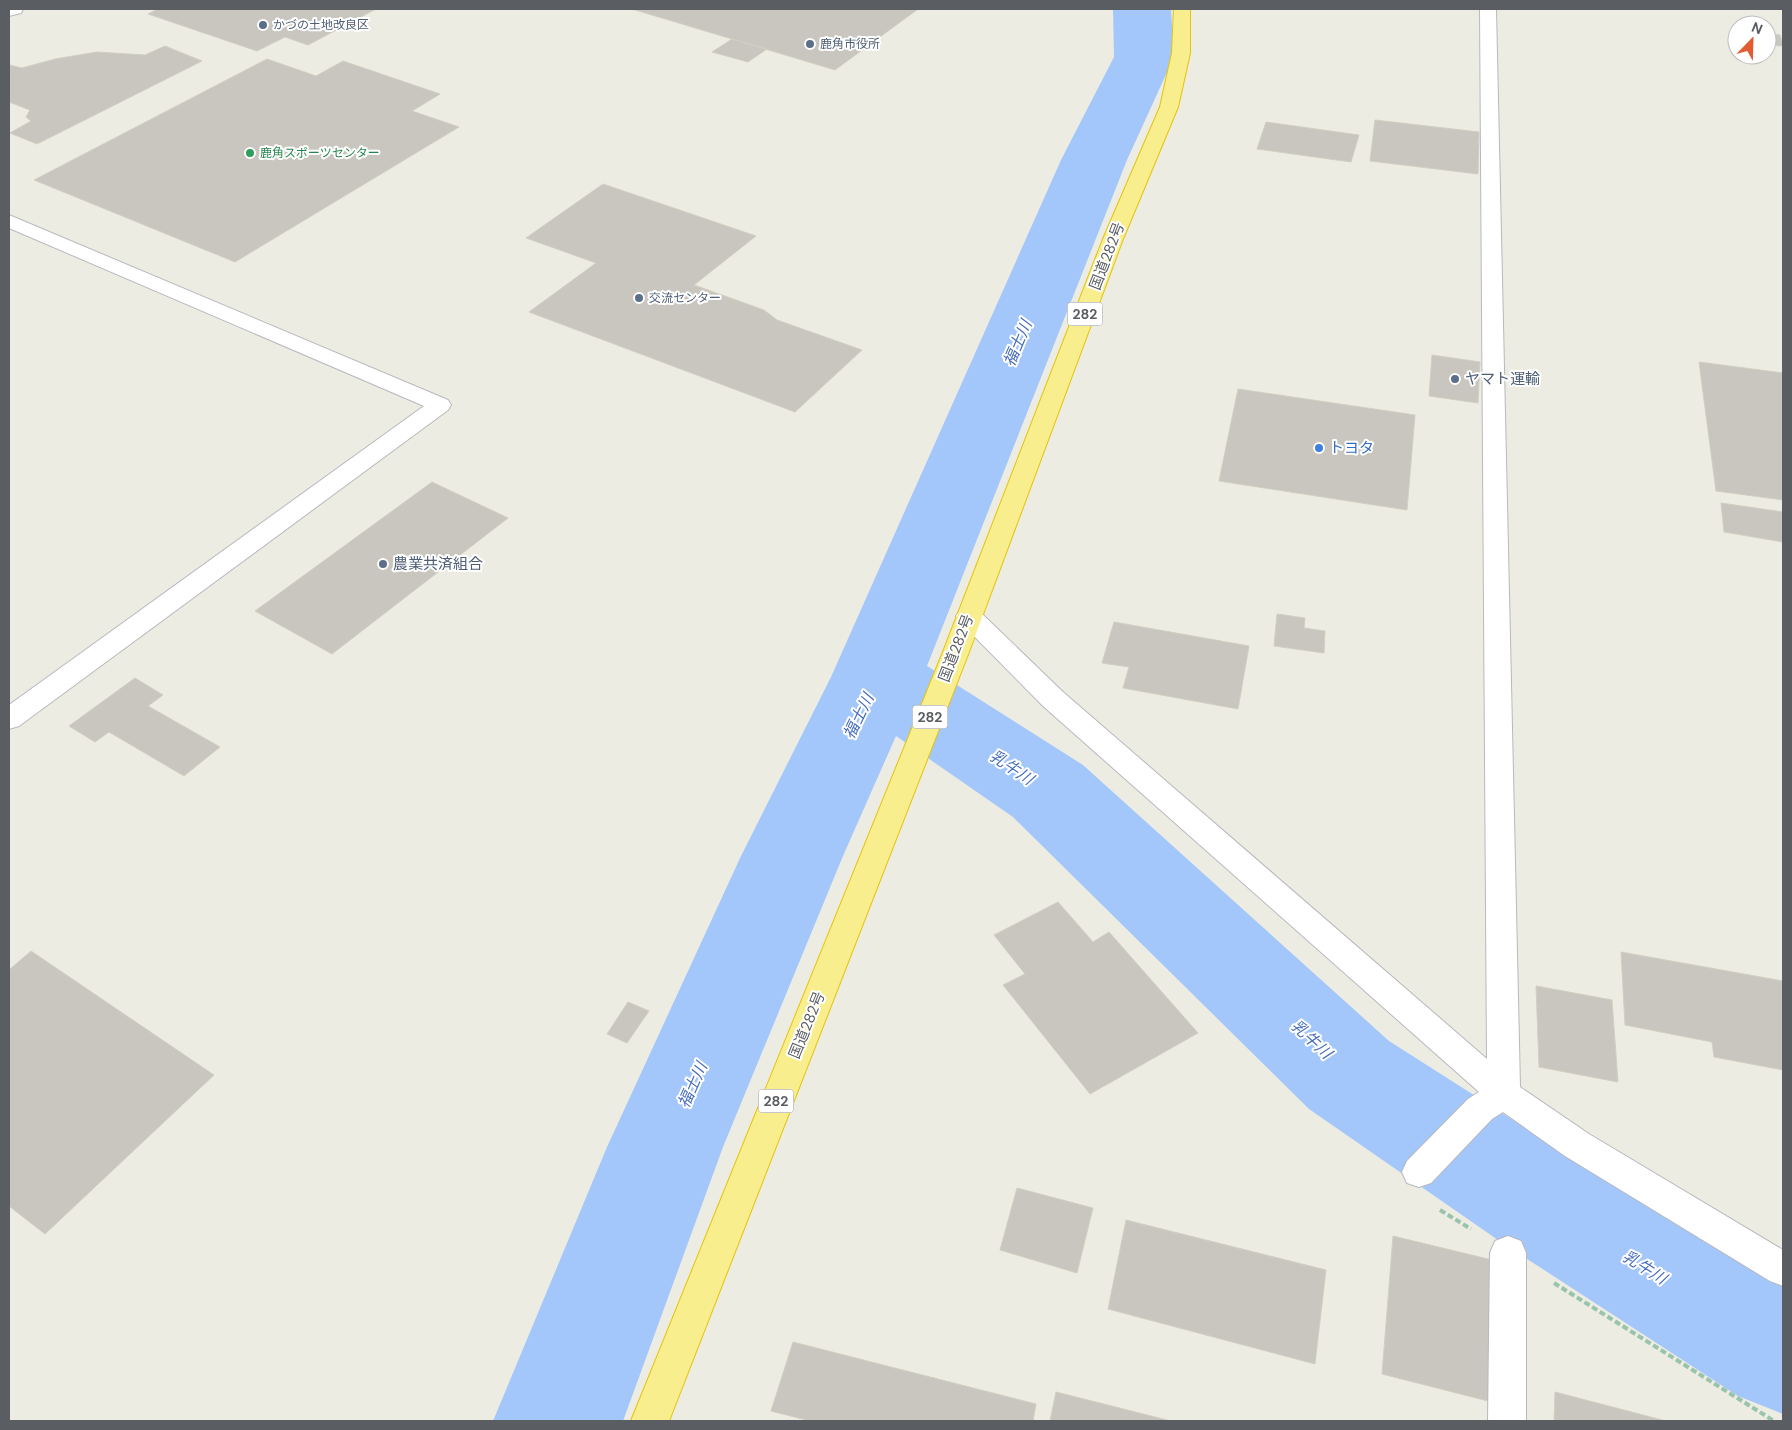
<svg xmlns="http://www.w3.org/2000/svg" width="1792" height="1430" font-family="'DM Sans','Noto Sans JP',sans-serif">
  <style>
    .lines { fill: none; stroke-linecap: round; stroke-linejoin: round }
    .river { fill: #a3c7fb; fill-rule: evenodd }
    .building { fill: #c8c6bf; stroke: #d1cfc1 }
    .minor-casing { stroke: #b7b9be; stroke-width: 2 }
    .highway-casing { stroke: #e6c309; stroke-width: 2 }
    .path { stroke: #99c4ac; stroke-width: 4; stroke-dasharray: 6 3; stroke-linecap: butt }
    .minor { fill: #fff; fill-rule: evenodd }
    .highway { fill: #f8ee8d; fill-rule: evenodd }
    .service-dot { fill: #5c6f8a; stroke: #fff; stroke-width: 2 }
    .leisure-dot { fill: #2e9e5b; stroke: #fff; stroke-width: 2 }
    .shop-dot { fill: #3f7fe0; stroke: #fff; stroke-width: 2 }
    .labels { text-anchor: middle; stroke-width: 4; stroke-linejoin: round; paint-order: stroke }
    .far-service-label { font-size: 12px; fill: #4e5e75; stroke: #fff; text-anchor: start }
    .far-leisure-label { font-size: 12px; fill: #27864d; stroke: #fff; text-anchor: start }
    .shield { fill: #fff; stroke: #8c8e91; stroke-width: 1 }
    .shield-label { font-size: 14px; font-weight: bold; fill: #5a5d62 }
    .street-label { font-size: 15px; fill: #5a5d62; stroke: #fff }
    .service-label { font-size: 15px; fill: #4e5e75; stroke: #fff; text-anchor: start }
    .shop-label { font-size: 15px; fill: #366cbe; stroke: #fff; text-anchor: start }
    .water-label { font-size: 16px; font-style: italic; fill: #476ebe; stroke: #fff }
  </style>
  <rect width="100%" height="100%" fill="#edece2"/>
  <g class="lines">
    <path class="river" d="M1113,9H1171L1174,57L1127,160L927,666L1083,765L1389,1041L1582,1164L1783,1283V1414L1738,1396L1498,1240L1309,1109L1013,817L896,736L843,856L723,1147L623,1421H493L607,1147L741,856L831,677L1061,160L1114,57Z"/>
  </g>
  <path class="building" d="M158,9H376L308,45L285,37L257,51L148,14Z
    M632,9H918L835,70Z
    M1767,34L1780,35L1783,46L1767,45Z
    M732,39L767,49L748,62L712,52Z
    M165,46L202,61L37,144L10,133L31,121L26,117L30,110L9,102V65L22,68L55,59L97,52L145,55Z
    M267,59L316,76L343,61L440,94L412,111L459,127L235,262L34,180Z
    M1375,120L1479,132L1478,174L1370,161Z
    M1266,122L1359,135L1351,162L1257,149Z
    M603,184L756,236L694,285L764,310L777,320L862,350L795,412L529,312L596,263L526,238Z
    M1432,355L1480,362L1478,403L1429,396Z
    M1699,362L1783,373V500L1716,491Z
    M1238,389L1415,415L1407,510L1219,481Z
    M432,482L508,518L332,654L255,611Z
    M1721,503L1783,512V542L1724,532Z
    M1277,614L1305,618L1304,628L1325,631L1324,653L1274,646Z
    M1114,622L1249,646L1238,709L1123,688L1129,667L1102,663Z
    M135,678L163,695L148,706L220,747L184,776L109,732L95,742L69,726Z
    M1058,902L1093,942L1109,932L1198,1033L1090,1094L1003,985L1025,974L994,935Z
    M31,951L214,1075L45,1234L9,1206V970Z
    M1621,952L1783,981V1070L1714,1057L1712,1042L1625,1025Z
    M1536,986L1612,1000L1618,1082L1539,1067Z
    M628,1002L649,1011L627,1043L607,1034Z
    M1017,1188L1093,1208L1077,1273L1000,1250Z
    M1126,1220L1326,1270L1315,1364L1108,1309Z
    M1393,1236L1492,1260L1488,1401L1382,1374Z
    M793,1342L1036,1404L1033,1421H810L771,1411Z
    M1056,1392L1171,1421H1050Z
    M1555,1392L1666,1421H1554Z"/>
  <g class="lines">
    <g class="minor-casing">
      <path id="minor" d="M9,9H23L21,13L9,16Z
        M1480,9H1496L1520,1087L1589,1134L1783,1250V1286L1770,1281L1565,1156L1503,1112L1492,1119L1431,1183L1419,1187L1407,1183L1402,1172L1407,1161L1468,1099L1479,1092L1043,706L960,622L956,616L960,610L969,607L978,610L1063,692L1487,1059Z
        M9,215L448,400L451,405L448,410L19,726L9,729V705L424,406L9,228Z
        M1508,1236L1521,1241L1526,1253V1421H1488L1490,1253L1495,1241Z"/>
    </g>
    <g class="highway-casing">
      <path id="highway" d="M1174,9H1190V53L1178,107L1123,239L969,652L669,1421H631L943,652L1103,239L1160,107L1172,53Z"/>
    </g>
    <path class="path" d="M1440,1210L1471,1229
      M1554,1283L1774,1421"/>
    <use href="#minor" class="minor"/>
    <use href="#highway" class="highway"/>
  </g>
  <g class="service-dot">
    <circle cx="263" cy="25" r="5"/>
    <circle cx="810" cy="44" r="5"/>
    <circle cx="639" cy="298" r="5"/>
    <circle cx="1455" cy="379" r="5"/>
    <circle cx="383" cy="564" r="5"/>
  </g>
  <circle class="leisure-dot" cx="250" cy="153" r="5"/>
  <circle class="shop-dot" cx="1319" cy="448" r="5"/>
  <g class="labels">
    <g class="far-service-label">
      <text x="273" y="29">かづの土地改良区</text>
      <text x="820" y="48">鹿角市役所</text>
      <text x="649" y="302">交流センター</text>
    </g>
    <g class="far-leisure-label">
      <text x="260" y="157">鹿角スポーツセンター</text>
    </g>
    <g class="shield">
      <rect x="1067.5" y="302.5" width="35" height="23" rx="4"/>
      <rect x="912.5" y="705.5" width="35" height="23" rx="4"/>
      <rect x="758.5" y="1089.5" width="35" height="23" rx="4"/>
    </g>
    <g class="shield-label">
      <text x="1085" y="319">282</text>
      <text x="930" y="722">282</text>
      <text x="776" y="1106">282</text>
    </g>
    <g class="street-label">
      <text transform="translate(1107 256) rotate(-69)" y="5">国道282号</text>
      <text transform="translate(956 648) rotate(-69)" y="5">国道282号</text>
      <text transform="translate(807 1025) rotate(-68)" y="5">国道282号</text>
    </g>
    <g class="service-label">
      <text x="1465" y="384">ヤマト運輸</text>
      <text x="393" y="569">農業共済組合</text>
    </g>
    <g class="shop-label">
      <text x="1329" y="453">トヨタ</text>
    </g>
    <g class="water-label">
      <text transform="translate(1017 343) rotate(-67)" y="6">福士川</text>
      <text transform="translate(858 716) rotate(-64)" y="6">福士川</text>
      <text transform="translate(1012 767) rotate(34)" y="6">乳牛川</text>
      <text transform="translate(1312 1039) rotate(43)" y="6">乳牛川</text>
      <text transform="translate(692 1085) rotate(-66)" y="6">福士川</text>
      <text transform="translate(1645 1267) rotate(32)" y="6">乳牛川</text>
    </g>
  </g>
  <rect width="1792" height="1430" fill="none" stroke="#5a5d62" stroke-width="20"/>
  <g transform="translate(1752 40) rotate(23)"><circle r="24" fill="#ffffff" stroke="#bdbec0"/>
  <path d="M0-4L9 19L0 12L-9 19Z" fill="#e25c33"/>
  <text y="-8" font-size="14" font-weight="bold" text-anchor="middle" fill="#5a5d62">N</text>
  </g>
</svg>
